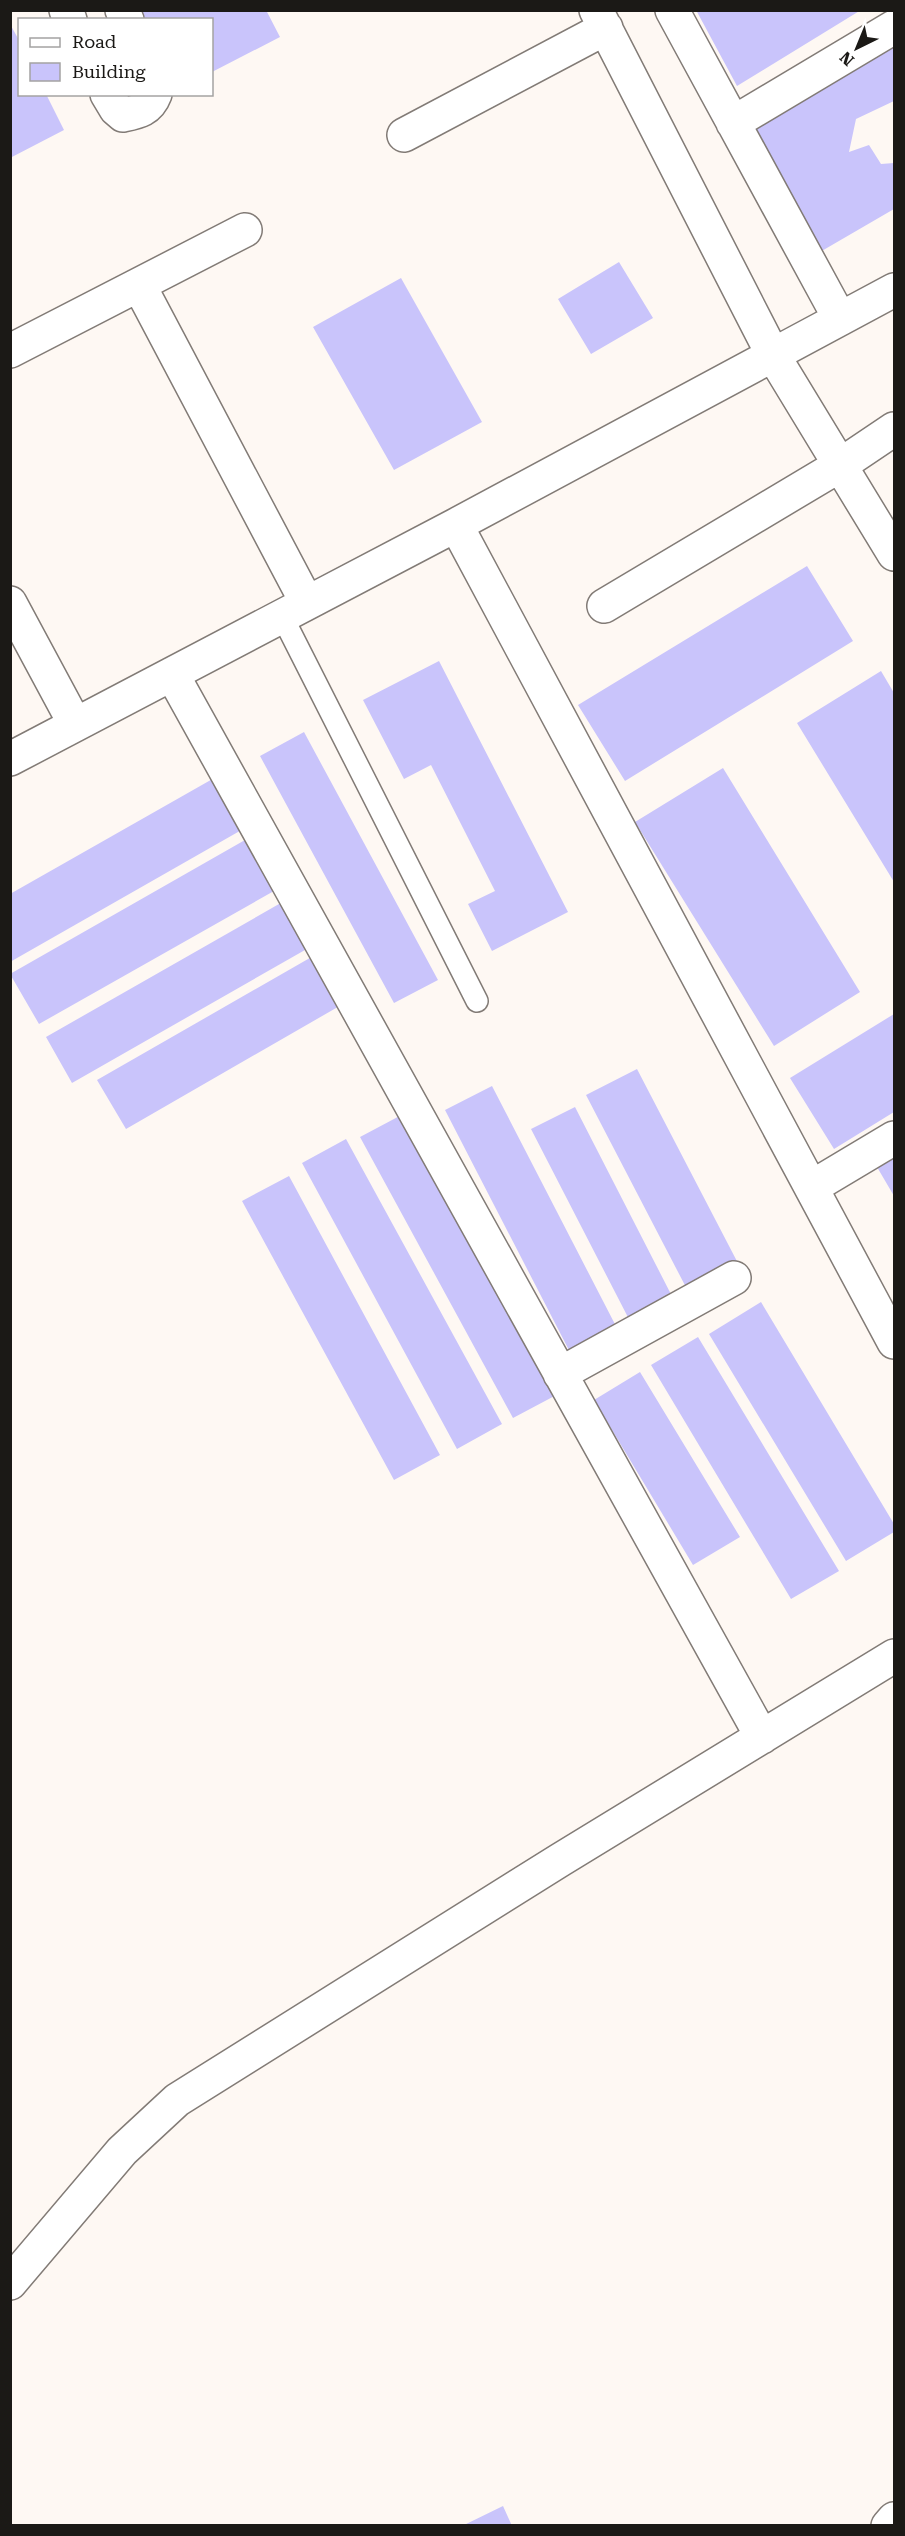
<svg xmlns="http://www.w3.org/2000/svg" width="905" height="2536" font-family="'Roboto Serif',serif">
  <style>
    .building { fill: #c9c4fb }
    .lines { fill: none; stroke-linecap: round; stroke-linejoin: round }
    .lane-casing { stroke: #827b76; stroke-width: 24 }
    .street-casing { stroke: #827b76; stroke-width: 36 }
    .lane { stroke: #fff; stroke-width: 21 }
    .street { stroke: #fff; stroke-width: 33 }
  </style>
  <rect width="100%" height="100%" fill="#fef8f3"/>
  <path class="building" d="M135,10H266L280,37L212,72V20H140Z
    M696,10H861L737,86Z
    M10,24L20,42V94H46L64,130L10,158Z
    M894,47V101L856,119L849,152L869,145L881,164L894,163V209L820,252L749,132Z
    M619,262L653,318L591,354L558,299Z
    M401,278L482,422L394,470L313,327Z
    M807,566L853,641L625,781L578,705Z
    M439,661L568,912L492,951L468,904L495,891L431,765L404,779L363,700Z
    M881,671L894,693V882L797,723Z
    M304,732L438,980L394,1003L260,756Z
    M723,768L860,992L774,1046L635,822Z
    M216,777L245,828L10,962V894Z
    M252,836L281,887L39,1024L10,974Z
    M286,900L312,946L72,1083L46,1037Z
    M315,955L343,1004L126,1129L97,1080Z
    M894,1014V1112L834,1149L790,1078Z
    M637,1069L741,1269L690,1295L586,1095Z
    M492,1086L619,1332L572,1356L445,1110Z
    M575,1107L676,1304L633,1327L531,1129Z
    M409,1111L562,1392L513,1418L360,1137Z
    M346,1139L502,1424L457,1449L302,1163Z
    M894,1156V1196L877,1167Z
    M289,1176L440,1455L394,1480L242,1201Z
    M761,1302L894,1524V1532L846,1561L709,1334Z
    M698,1337L839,1571L791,1599L651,1365Z
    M640,1372L740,1537L693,1565L594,1400Z
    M503,2506L512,2526H462Z"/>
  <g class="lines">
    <g class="lane-casing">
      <path id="lane" d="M282,616L477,1001"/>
    </g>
    <g class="street-casing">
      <path id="street" d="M66,10L70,20
        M122,10L127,20
        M596,10L773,355L894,554
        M672,10L840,319
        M107,94L116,109L123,115C138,112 149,110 155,94
        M733,123L894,27
        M404,135L606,28
        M139,285L307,603
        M10,351L245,230
        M456,525L894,1342
        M10,603L75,724
        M604,606L842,464L894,429
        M172,674L762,1737
        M10,759L456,525L894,290
        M812,1187L894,1138
        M560,1374L734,1278
        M10,2283L122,2151L177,2100L560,1860L894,1656
        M888,2526L894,2519"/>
    </g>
    <use href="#lane" class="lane"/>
    <use href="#street" class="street"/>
  </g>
  <rect width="905" height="2536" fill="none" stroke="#1b1916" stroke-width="24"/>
  <rect x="18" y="18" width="195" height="78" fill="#ffffff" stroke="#a4a3a2" stroke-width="1.5"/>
  <rect x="30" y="38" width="30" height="9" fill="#ffffff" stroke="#a4a3a2" stroke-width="1.5"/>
  <text x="72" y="48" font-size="18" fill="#1b1916">Road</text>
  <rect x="30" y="63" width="30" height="18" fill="#c9c4fb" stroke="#a4a3a2" stroke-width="1.5"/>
  <text x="72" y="78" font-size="18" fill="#1b1916">Building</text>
  <g transform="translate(857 48) rotate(223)" stroke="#ffffff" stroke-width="4.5" paint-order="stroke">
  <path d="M0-4.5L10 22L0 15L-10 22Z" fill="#1b1916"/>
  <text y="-9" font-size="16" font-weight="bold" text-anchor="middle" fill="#1b1916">N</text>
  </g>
</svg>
